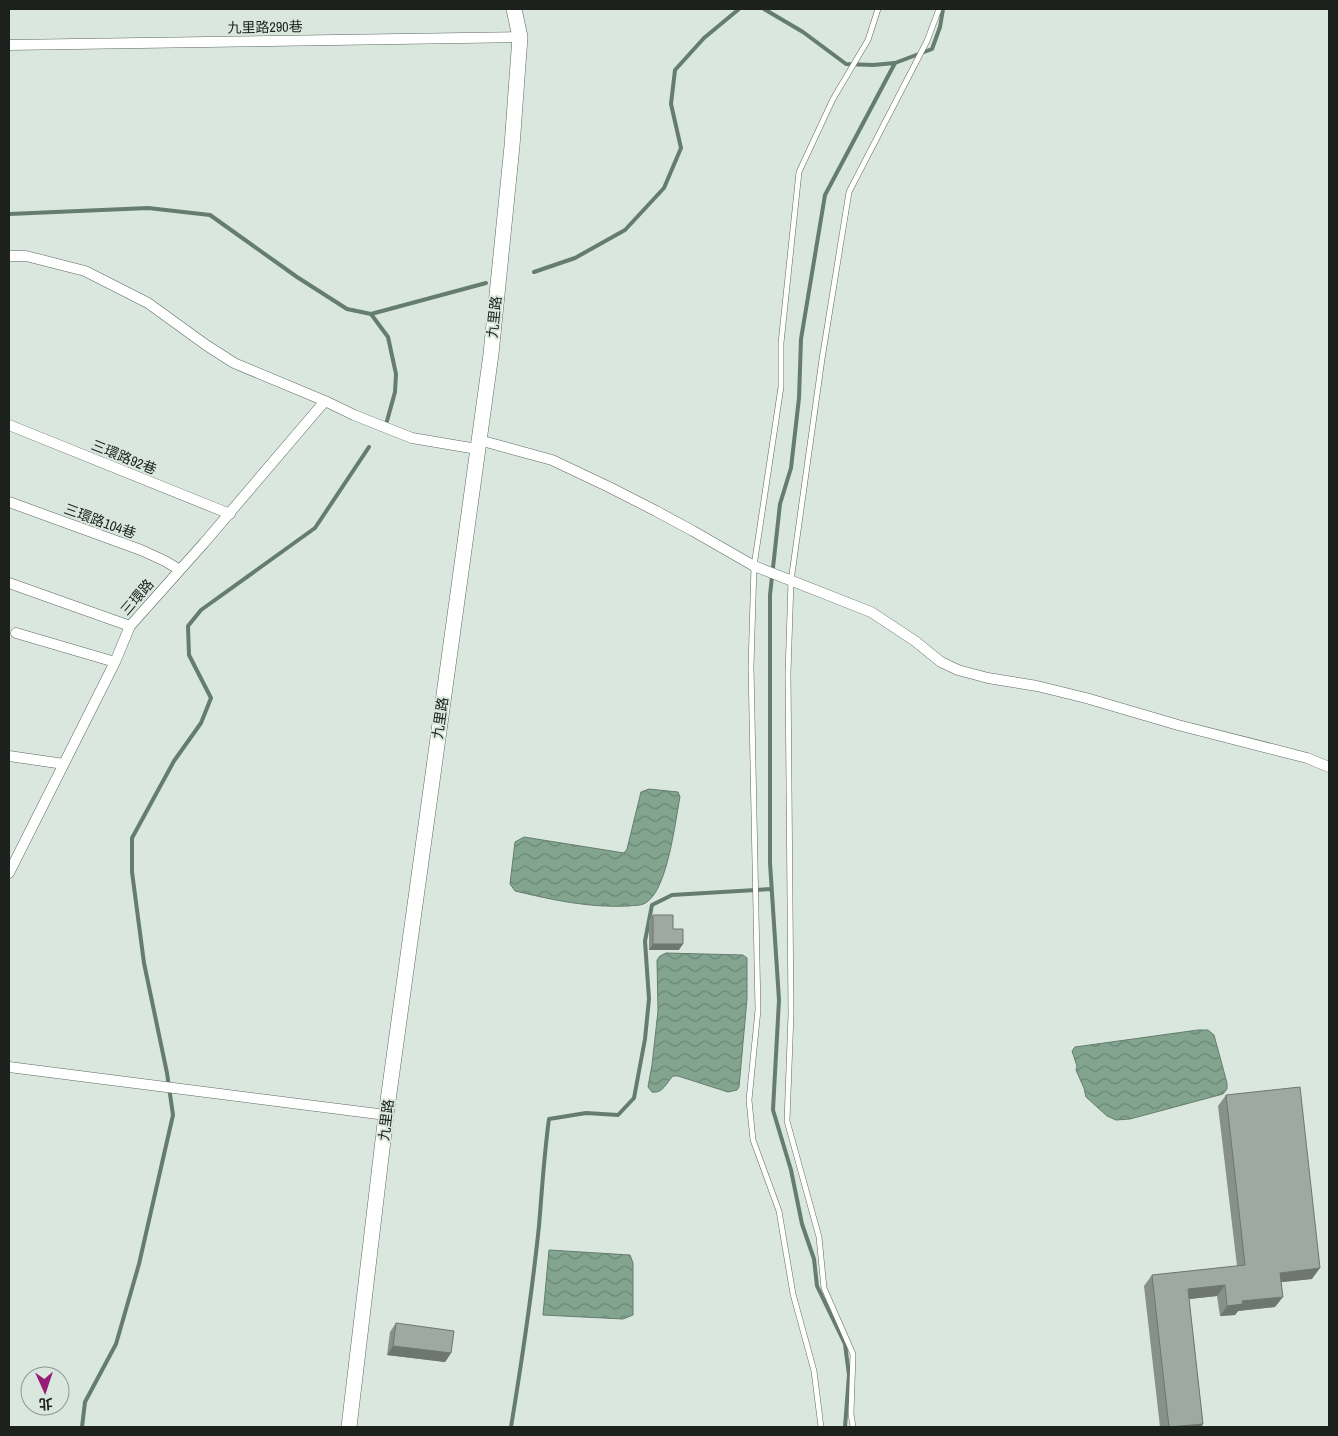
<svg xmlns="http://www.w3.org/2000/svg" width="1338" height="1436" font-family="'Archivo Narrow','Noto Sans TC',sans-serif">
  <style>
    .water { fill: url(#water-waves); stroke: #647d6e }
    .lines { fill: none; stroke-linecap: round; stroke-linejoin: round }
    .stream { stroke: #647d6e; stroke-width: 4 }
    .lane-casing { stroke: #5d6961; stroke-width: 6 }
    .street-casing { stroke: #5d6961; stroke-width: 11 }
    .secondary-casing { stroke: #5d6961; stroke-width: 16 }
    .lane { stroke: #fff; stroke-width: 5 }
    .street { stroke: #fff; stroke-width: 10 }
    .secondary { stroke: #fff; stroke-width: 15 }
    .wall { fill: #87918a }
    .shaded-wall { fill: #6e7671 }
    .building { fill: #9da9a1; stroke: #6e7671 }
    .labels { text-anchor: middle; stroke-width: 4; stroke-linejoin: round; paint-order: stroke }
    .street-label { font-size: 14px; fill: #1c211e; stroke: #dae7de }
  </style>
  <defs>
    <pattern id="water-waves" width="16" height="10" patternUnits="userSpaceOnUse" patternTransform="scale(1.25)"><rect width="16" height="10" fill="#83a590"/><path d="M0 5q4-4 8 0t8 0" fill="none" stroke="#6a8675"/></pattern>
  </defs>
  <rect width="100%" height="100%" fill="#dae7de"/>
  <path class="water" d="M649,789L678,792L680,797C675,822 668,887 647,902C642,906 635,905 629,906C589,908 553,900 515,891L510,884L515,842L524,837L624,853L627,849L641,792Z
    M666,953L743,955L747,958V999L739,1087L737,1090L728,1092L678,1076H673C666,1083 663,1094 652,1092L648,1087L652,1065L658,1011L657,960L660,956Z
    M1198,1030H1208L1214,1035L1227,1083V1089L1223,1094L1130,1119L1116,1120L1107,1116L1086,1097L1084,1088L1076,1070L1077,1066L1072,1051L1075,1047Z
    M549,1250L630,1255L633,1263V1315L623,1319L543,1315Z"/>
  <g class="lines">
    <path class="stream" d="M764,9L803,32L846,64L873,65L895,63L932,49L940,27L943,9
      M9,214L148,208L210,215L297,277L347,309L371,314L486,283
      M534,272L575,258L625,230L664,188L681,148L671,104L675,70L704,38L739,9
      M371,314L388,337L396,374L395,392L387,421
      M82,1427L85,1402L116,1344L139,1264L173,1115L167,1073L144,963L132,872V838L174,761L201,723L211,698L189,655L188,626L201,610L315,528L369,447
      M511,1427C522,1360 532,1293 539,1226C542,1190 544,1155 549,1119L586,1113L618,1115L634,1098L645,1039L649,999L645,941L652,905L672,895L771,889
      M845,1427L849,1375L845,1344L817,1286L814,1259L802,1224L791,1170L773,1110L779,1000L770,863V595L780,504L791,468L799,398L801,339L825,195L895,63"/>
    <g class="lane-casing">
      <path id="lane" d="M821,1427L814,1371L793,1294L779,1211L753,1140L749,1100L758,1010L751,666L754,566L781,387V343L799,172L833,99L868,40L878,9
        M853,1427L851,1414L853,1354L824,1288L819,1237L787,1121L791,1014L788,673L791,581L822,359L849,192L927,41L939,9"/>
    </g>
    <g class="street-casing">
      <path id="street" d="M9,45L520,37
        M9,256H26L85,271L148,303L206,345L234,363L325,401L354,415L412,438L477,449
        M9,425L230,514
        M479,440L552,460L609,487L656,511L693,531L754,566L871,612L915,641L941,662L958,670L988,678L1037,686L1086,698L1178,725L1307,758L1329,767
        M9,502L141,550L165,561L180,570
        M9,583L130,626
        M16,633L115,662
        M9,756L64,764
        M9,873L115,662L130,626L204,543L325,401
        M9,1067L386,1115"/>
    </g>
    <g class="secondary-casing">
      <path id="secondary" d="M349,1427L386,1115L491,354L512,146L520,37L514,9"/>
    </g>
    <use href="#lane" class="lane"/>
    <use href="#street" class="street"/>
    <use href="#secondary" class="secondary"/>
  </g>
  <path class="wall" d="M653,915L673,929L679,950H649V921Z
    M1226,1095L1312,1279L1281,1282L1275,1307L1238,1311L1235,1315L1220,1316L1217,1296L1189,1299L1203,1424L1201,1427H1160L1144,1286L1152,1275L1237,1266L1218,1106Z
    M396,1323L451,1353L445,1362L387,1355L390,1332Z"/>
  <path class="shaded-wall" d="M653,944H683L679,950H649Z
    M1320,1268L1312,1279L1273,1283L1280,1273Z
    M1225,1285L1217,1296L1181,1300L1188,1289Z
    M1283,1297L1275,1307L1238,1311L1235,1315L1220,1316L1227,1306L1242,1301Z
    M393,1346L451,1353L445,1362L387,1355Z
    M1203,1424L1201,1427H1172Z"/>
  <path class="building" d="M653,915H673V929H683V944H653Z
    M1300,1087L1320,1268L1280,1273L1283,1297L1242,1301L1243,1304L1227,1306L1225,1285L1188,1289L1203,1424L1169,1427L1152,1275L1245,1265L1226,1095Z
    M396,1323L454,1331L451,1353L393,1346Z"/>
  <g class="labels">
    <g class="street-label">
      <text transform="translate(265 27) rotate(-1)" y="5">九里路290巷</text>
      <text transform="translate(494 317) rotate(-84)" y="5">九里路</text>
      <text transform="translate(124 457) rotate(22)" y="5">三環路92巷</text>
      <text transform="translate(100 521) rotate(20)" y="5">三環路104巷</text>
      <text transform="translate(137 597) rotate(-49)" y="5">三環路</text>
      <text transform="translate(440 718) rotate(-82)" y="5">九里路</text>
      <text transform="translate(386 1120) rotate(-83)" y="5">九里路</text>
    </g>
  </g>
  <rect width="1338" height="1436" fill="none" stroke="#1c211e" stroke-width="20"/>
  <g transform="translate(45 1391) rotate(177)"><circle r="24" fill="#dae7de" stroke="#8e9891"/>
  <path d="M0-4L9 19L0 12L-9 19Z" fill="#961c77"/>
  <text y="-8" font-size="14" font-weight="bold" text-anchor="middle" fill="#1c211e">北</text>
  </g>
</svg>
